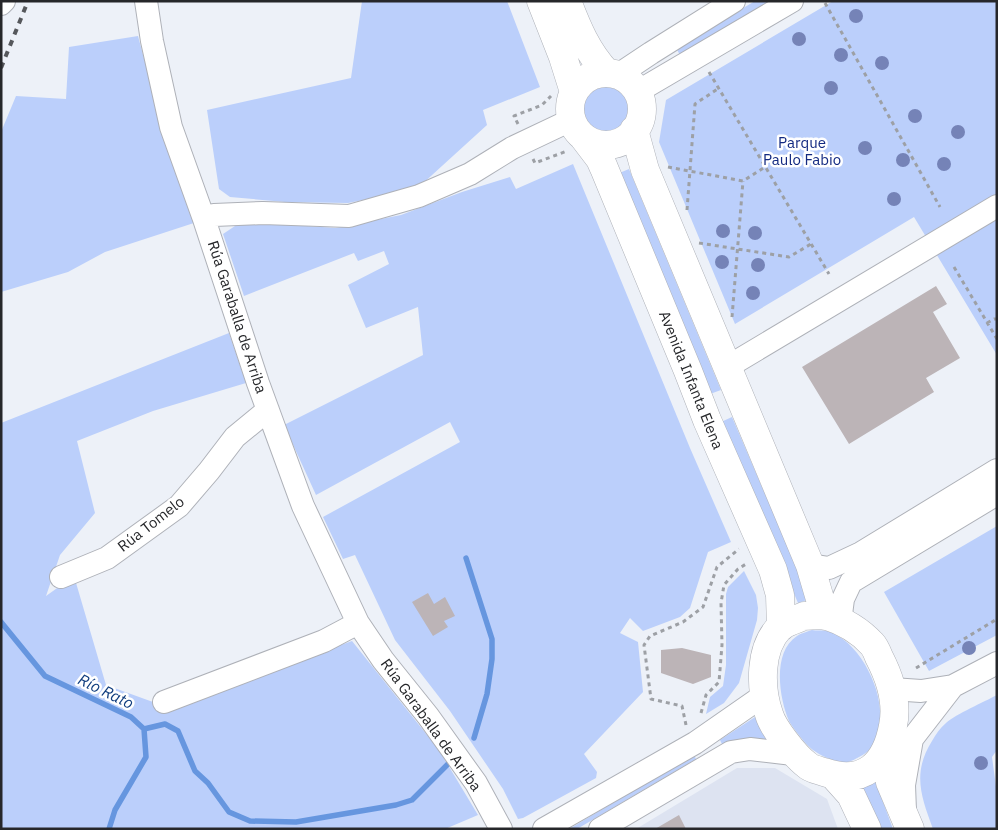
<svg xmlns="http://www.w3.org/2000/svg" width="998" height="830" font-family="'IBM Plex Sans',sans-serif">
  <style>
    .built { fill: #dde3f1 }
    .green { fill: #bbcffb }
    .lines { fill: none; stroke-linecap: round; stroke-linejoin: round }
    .stream { stroke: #6696df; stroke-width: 5.5 }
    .building { fill: #bcb4b7 }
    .street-casing { stroke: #aeb1b8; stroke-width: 24 }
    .secondary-casing { stroke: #aeb1b8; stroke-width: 29 }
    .path { stroke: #9da0a5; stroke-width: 3; stroke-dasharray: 4 4; stroke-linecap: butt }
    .street { stroke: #fff; stroke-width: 22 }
    .secondary { stroke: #fff; stroke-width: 28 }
    .rail { stroke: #56585c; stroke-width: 4; stroke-dasharray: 6 6; stroke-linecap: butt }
    .tree { fill: #7583b7 }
    .labels { text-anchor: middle; stroke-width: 5; stroke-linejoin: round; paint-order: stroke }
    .park-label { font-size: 15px; fill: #122981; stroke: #fff }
    .street-label { font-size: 15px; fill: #26272a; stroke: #fff }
    .water-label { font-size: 16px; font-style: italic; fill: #103d7e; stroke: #fff }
  </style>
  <rect width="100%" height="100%" fill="#edf1f8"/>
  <path class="built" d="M737,768H775L827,799L838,829H636Z"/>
  <path class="green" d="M362,1H507L540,87L483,110L487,125L420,186L402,192L348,203L285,202L230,197L219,189L207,110L351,78Z
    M755,1H770L680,55L676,48Z
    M833,1H997V355L914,217L735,324L659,142L666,100Z
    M138,36L167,144L197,222L105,252L68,272L1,292V132L16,96L66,99L69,47Z
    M584 109a22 22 0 1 1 44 0a22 22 0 1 1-44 0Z
    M573,164L690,448L731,542L708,552L690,608L680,617L643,631L630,618L620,633L638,642L643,692L584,754L597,772L596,778L523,818L518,819L503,789L450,711L395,640L355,555L343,559L323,517L460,442L450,422L316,495L284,425L423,355L418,307L366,328L348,285L389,264L384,251L358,261L354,253L244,296L223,234L235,226L249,222L336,228L401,215L462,192L510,177L516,189Z
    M629,169L721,390L710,394L617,174Z
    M229,333L246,383L153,411L77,441L95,513L60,555L46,596L74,576L106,685L164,706L233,684L352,641L439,750L478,815L445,829H1V423Z
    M732,417L810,599L798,603L721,422Z
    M997,526V635L929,671L884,592Z
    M744,571L756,595L758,608L757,620L739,683L724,703L706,714L710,697L723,686L726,665V594L728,587Z
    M812,630C816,631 822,630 827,631C859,640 883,689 880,720C880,725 878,730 877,735C875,745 868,753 859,757C855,759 852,761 848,762C838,764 821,756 813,750C807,746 792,727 789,721C779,698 772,652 797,636C801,633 807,632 812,630Z
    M997,695V750L992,757L997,794V829H933C921,796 912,773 932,741C936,734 940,728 946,723C956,714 984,702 997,695Z
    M755,717L768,740L723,746L720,740Z
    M694,755L696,759L577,829H569Z
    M879,778V791L893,829H878L858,787Z"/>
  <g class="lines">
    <path class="stream" d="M466,558L492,639V659L487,694L474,738
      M1,622L45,676L131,717L144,729L146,757L115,810L109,829
      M144,729L165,724L178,731L195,771L208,783L229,812L250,821L296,822L396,805L412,800L451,761"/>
  </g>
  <path class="building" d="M936,286L947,304L933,312L960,358L926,378L934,392L849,444L802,367Z
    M428,593L434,604L445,597L455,616L444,621L448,627L433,636L412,602Z
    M682,648L711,655V677L693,684L661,673V650Z
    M679,815L686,829H655Z"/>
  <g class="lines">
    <g class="street-casing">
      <path id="street" d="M146,1L152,41L171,127L204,219L258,383L303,506L358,623L383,660L428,716L476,783L501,829
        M1,4L4,1
        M618,75L651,53L734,1
        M637,92L792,1
        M204,219L214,215L263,213L349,216L419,196L470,174L512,148L571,120
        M729,366L997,206
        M810,565L829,568L861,553L997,470
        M61,577L107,558L179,506L209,471L235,437L268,410
        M840,622L843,599L851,582L997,494
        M892,689L921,691L953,686
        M943,695L953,686L997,663
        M164,702L324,641L358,623
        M905,811L904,785L912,739L953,686
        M544,829L695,743L764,695
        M600,829L731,752L750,749L793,754"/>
    </g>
    <g class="secondary-casing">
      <path id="secondary" d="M541,1L563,57L574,92
        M567,1C577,27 587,52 607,73
        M570 109a36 36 0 1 1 72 0a36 36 0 1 1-72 0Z
        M634,130L645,170L810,565L825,616
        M584,138L600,159L604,168L688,371L707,420L773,570L780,595L781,627
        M804,616C811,616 820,614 827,616C843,621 860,631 872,644C875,647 877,652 879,657C890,678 898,702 893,726C886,764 864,786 824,772C818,770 811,769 807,765C795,756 773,728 769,714C760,688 759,648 780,627C786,622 797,619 804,616Z
        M885,754L890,782L910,829
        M834,776L851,795L867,829"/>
    </g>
    <path class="path" d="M825,3L940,207
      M709,72L829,274
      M518,124L514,116L542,105L551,96
      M533,159L535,163L567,151
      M668,167L743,181L765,167
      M687,210L695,104L719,88
      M699,243L789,257L811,244
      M954,267L997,339
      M732,317L743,181
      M987,323L994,319H997
      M916,668L997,619
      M701,713L706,695L719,682L722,645L721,603L724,585L738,569L746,564
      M686,725L682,706L651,699L644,645L650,636L683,622L703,607L717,567L739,549"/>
    <use href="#street" class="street"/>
    <use href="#secondary" class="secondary"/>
    <path class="rail" d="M1,68L28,1"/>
  </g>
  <g class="tree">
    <circle cx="856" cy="16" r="7"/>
    <circle cx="799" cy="39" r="7"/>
    <circle cx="841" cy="55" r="7"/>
    <circle cx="882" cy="63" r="7"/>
    <circle cx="831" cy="88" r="7"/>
    <circle cx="915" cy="116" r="7"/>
    <circle cx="958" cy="132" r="7"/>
    <circle cx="865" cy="148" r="7"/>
    <circle cx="903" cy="160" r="7"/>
    <circle cx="944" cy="164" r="7"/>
    <circle cx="894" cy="199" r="7"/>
    <circle cx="723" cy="231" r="7"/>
    <circle cx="755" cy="233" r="7"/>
    <circle cx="722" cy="262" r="7"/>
    <circle cx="758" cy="265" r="7"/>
    <circle cx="753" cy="293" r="7"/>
    <circle cx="969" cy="648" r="7"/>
    <circle cx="981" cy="763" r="7"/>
  </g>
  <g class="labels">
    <g class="park-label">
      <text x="802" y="148">Parque<tspan x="802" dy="17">Paulo Fabio</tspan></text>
    </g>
    <g class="street-label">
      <text transform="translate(237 317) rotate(72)" y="5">Rúa Garaballa de Arriba</text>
      <text transform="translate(691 380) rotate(68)" y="5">Avenida Infanta Elena</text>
      <text transform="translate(151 524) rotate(-38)" y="5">Rúa Tomelo</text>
      <text transform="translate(431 725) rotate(54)" y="5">Rúa Garaballa de Arriba</text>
    </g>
    <g class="water-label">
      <text transform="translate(106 691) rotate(26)" y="6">Río Rato</text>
    </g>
  </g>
  <rect width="998" height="830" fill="none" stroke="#26272a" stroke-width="5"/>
</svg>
